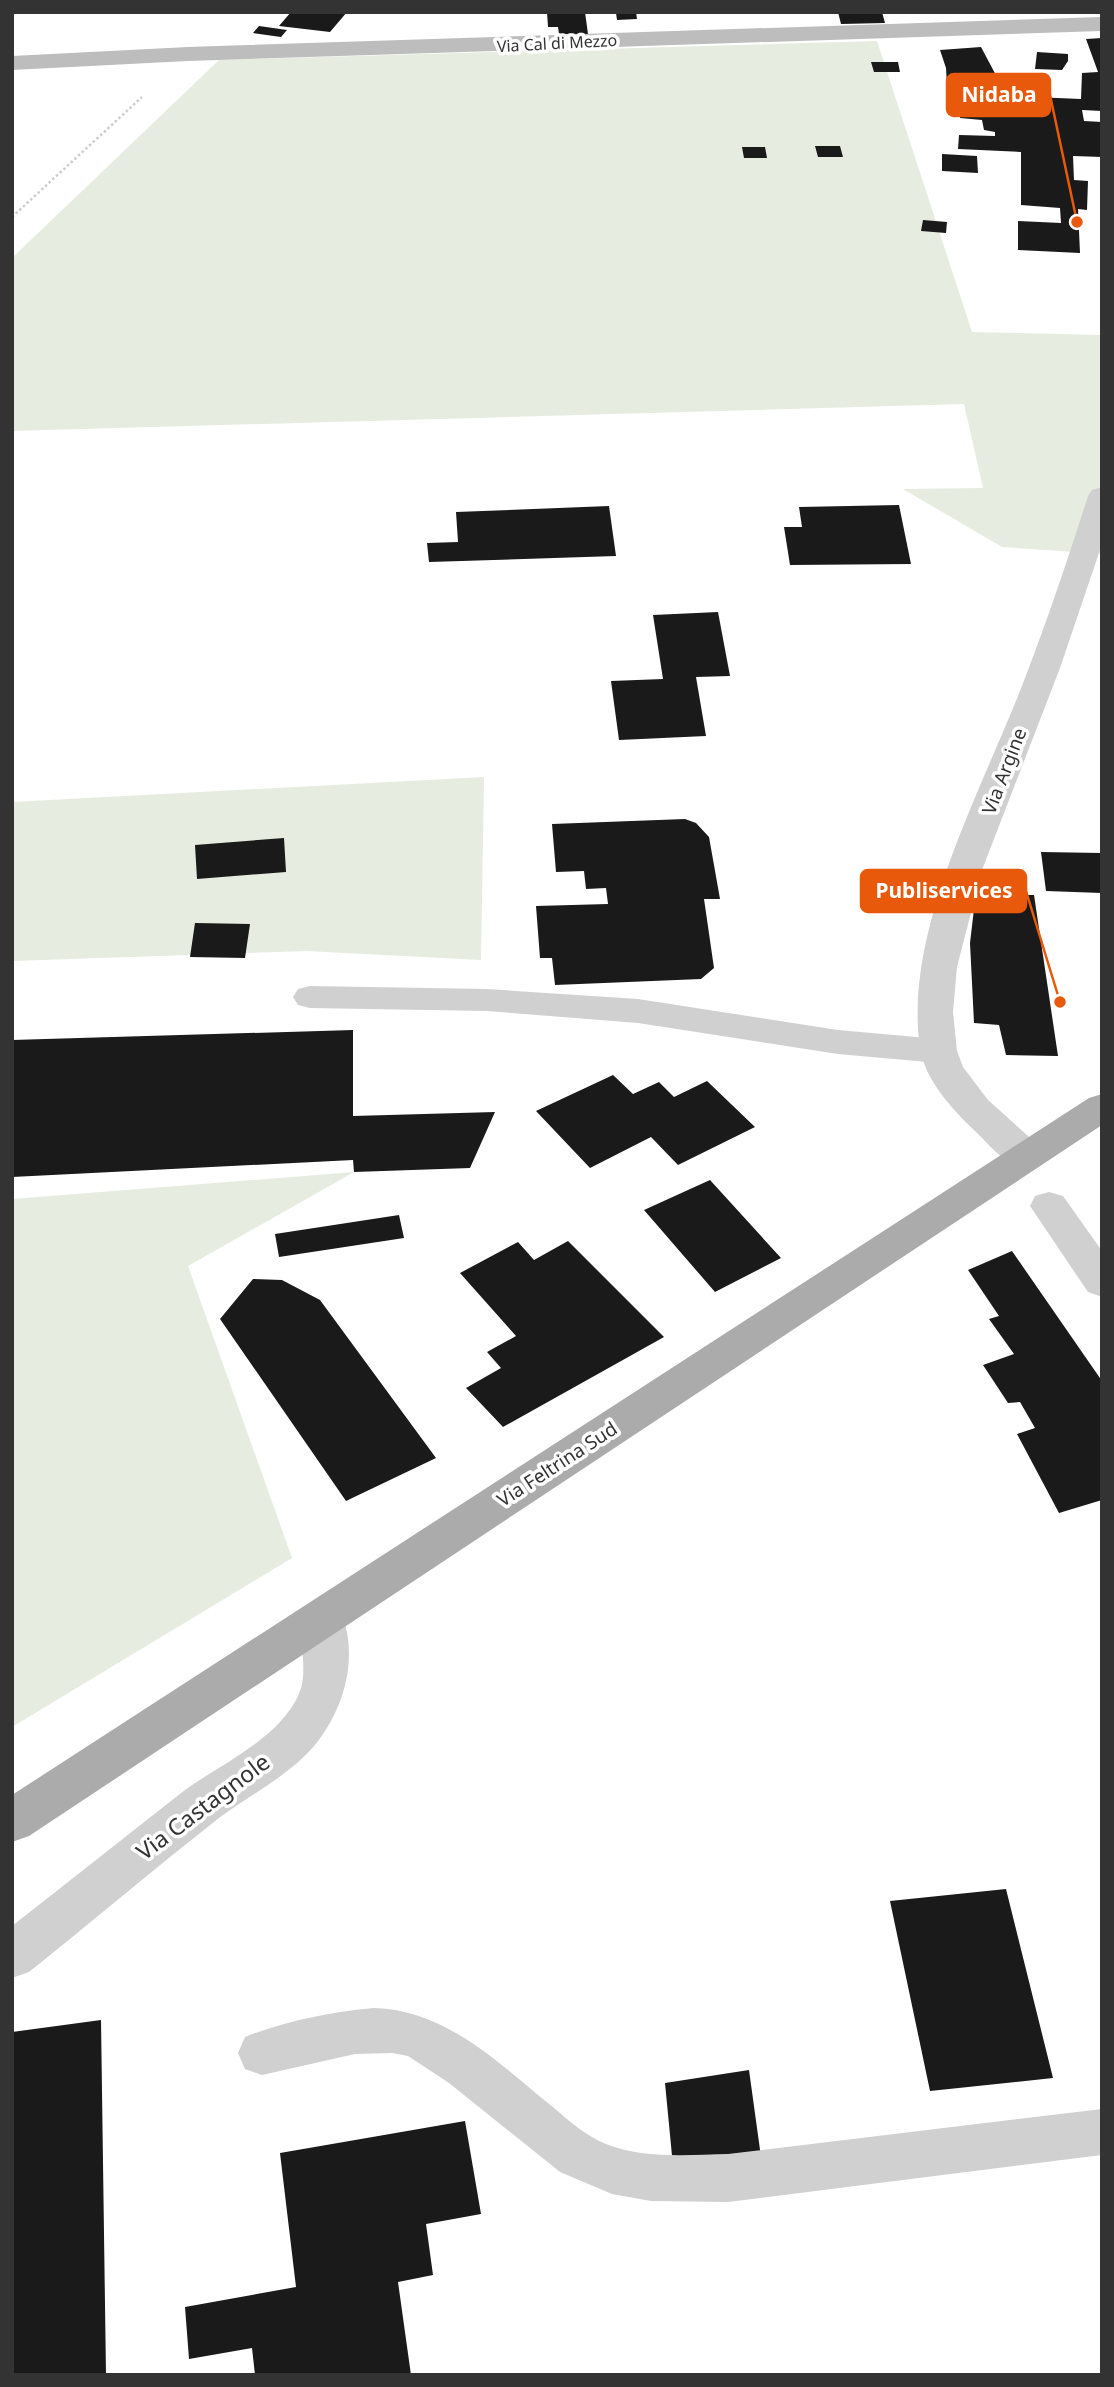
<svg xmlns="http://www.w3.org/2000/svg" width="1114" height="2387" font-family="'Noto Sans',sans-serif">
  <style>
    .green { fill: #e6ecdf }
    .building { fill: #1a1a1a }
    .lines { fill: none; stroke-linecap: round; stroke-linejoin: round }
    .path { stroke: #cdcdcd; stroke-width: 2.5; stroke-dasharray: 2.5 2.5; stroke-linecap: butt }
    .lane { fill: #d0d0d0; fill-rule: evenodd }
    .street { fill: #d0d0d0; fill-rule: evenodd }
    .secondary { fill: #bdbdbd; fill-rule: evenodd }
    .primary { fill: #ababab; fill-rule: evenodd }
    .labels { text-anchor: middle; stroke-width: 7; stroke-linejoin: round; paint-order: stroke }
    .far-street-label { font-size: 16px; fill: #333; stroke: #fff }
    .street-label { font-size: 19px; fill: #333; stroke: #fff }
    .near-street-label { font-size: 23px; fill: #333; stroke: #fff }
    .leader { fill: none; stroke: #e8590c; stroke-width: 2.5 }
    .callout-dot { fill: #e8590c; stroke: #fff; stroke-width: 2.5 }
    .callout { fill: #e8590c; stroke: #e8590c; stroke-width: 2.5 }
    .callout-label { font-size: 21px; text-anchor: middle; font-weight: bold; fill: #fff }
  </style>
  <rect width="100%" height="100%" fill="#fff"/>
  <path class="green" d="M877,41L972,332L1102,335V554L1002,547L903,489L983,488L964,404L12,431V258L219,60Z
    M484,777L481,960L307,951L12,961V802Z
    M354,1172L188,1266L292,1558L12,1727V1199Z"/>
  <path class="building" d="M291,12H347L330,32L279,26Z
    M547,12H585L588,34H559L558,27H548Z
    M622,12H636L637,19L617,20L616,13Z
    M838,12H882L885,23L841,24Z
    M259,26L287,30L281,37L253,33Z
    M1102,38V111L1082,110L1084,121L1102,122V157L1073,156L1074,180L1088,181L1087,210L1078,209L1080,253L1018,250V221L1061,223L1060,208L1021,205V152L958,149L959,135L995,136V132L984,130L982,120L960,118L961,104L948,103L946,68L940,50L981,47L1007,96L1081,99L1082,73L1098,72L1086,39Z
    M1037,52L1068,54V61L1062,70L1035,69Z
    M871,62H898L900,72H874Z
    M815,146H840L843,157H818Z
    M742,147H765L767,158H744Z
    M942,154L977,156L978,173L942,171Z
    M923,220L947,222L946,233L921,231Z
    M899,505L911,564L790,565L784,527H802L799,507Z
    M609,506L616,556L429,562L427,543L458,542L456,512Z
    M718,612L730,676L696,677L706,736L619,740L611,681L663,679L653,615Z
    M685,819L696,823L709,837L720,899H704L714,968L701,979L555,985L552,958H540L536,906L608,904L606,888L586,889L584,871L556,872L552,824Z
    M284,838L286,872L197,879L195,845Z
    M1041,852L1102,853V893L1046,891Z
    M985,871L1018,873V895H1034L1058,1056L1006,1055L999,1025L974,1023L970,943L976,892H985Z
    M195,923L250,924L245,958L190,957Z
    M353,1030V1116L495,1112L470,1168L354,1172L353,1160L12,1177V1040Z
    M613,1075L633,1094L659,1082L674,1097L707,1081L755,1127L678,1165L651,1137L590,1168L536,1111Z
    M710,1180L781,1258L715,1292L644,1210Z
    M399,1215L404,1238L279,1257L275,1234Z
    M568,1241L664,1337L503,1427L466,1388L501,1368L487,1352L516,1336L460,1273L518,1242L534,1260Z
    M1012,1251L1102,1381V1500L1059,1513L1017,1434L1035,1428L1020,1402L1008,1403L983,1365L1014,1354L989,1319L999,1316L968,1270Z
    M253,1279L282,1280L320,1300L436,1458L346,1501L220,1319Z
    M1006,1889L1053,2078L930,2091L890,1901Z
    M101,2020L106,2375H12V2032Z
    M749,2070L761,2157L673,2166L665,2083Z
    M465,2121L481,2214L426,2224L433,2275L398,2282L411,2375H255L252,2348L189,2359L185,2307L296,2287L280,2153Z"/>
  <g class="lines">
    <path class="path" d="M12,217L142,97"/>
    <path class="lane" d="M310,986L487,989L638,999L838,1030L939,1039L951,1043L956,1051L951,1059L939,1063L838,1054L638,1023L487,1011L310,1008L298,1005L293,997L298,989Z
      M374,2008C447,2010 499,2064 553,2107C569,2121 586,2136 606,2144C642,2159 689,2155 728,2154L1102,2109V2155L728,2202L651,2201L612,2194L560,2172L449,2083L408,2056L392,2053L355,2054L262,2075L245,2069L238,2053L245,2037C285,2021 331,2012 374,2008Z"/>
    <path class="street" d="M1102,487V544L1060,668L982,870L957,967L953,1012L957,1051L963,1067L988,1100L1039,1146L1045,1156L1039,1166C1011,1174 994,1149 975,1131C952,1109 925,1080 920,1048C903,934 979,795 1020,691C1045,627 1067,562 1088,496L1092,490Z
      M1049,1192L1063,1196L1102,1251V1297L1088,1292L1030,1206L1035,1196Z
      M322,1600L338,1605C358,1646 349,1694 325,1731C301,1770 255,1791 219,1818C155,1868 93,1921 29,1972L12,1978V1926C70,1881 127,1835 185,1790C222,1763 279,1739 299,1694C311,1665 293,1632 306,1605Z"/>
    <path class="secondary" d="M1102,17V31L188,61L12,70V56L188,47Z"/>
    <path class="primary" d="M1102,1094V1125L29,1836L12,1842V1795L1089,1098Z"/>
  </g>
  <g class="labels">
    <g class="far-street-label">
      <text transform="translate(557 43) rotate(-3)" y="6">Via Cal di Mezzo</text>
    </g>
    <g class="street-label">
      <text transform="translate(1004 771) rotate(-69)" y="7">Via Argine</text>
      <text transform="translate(557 1464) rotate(-33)" y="7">Via Feltrina Sud</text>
    </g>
    <g class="near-street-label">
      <text transform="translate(203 1807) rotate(-37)" y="8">Via Castagnole</text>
    </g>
  </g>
  <path class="leader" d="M1077 222L1050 95M1060 1002L1026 891"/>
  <g class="callout-dot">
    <circle cx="1077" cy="222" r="7"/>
    <circle cx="1060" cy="1002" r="7"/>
  </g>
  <g class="callout">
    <rect x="947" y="74" width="103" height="42" rx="7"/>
    <rect x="861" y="870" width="165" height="42" rx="7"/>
  </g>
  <g class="callout-label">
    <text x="999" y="102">Nidaba</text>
    <text x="944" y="898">Publiservices</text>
  </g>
  <rect width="1114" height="2387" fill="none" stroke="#333333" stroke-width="28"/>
</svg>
